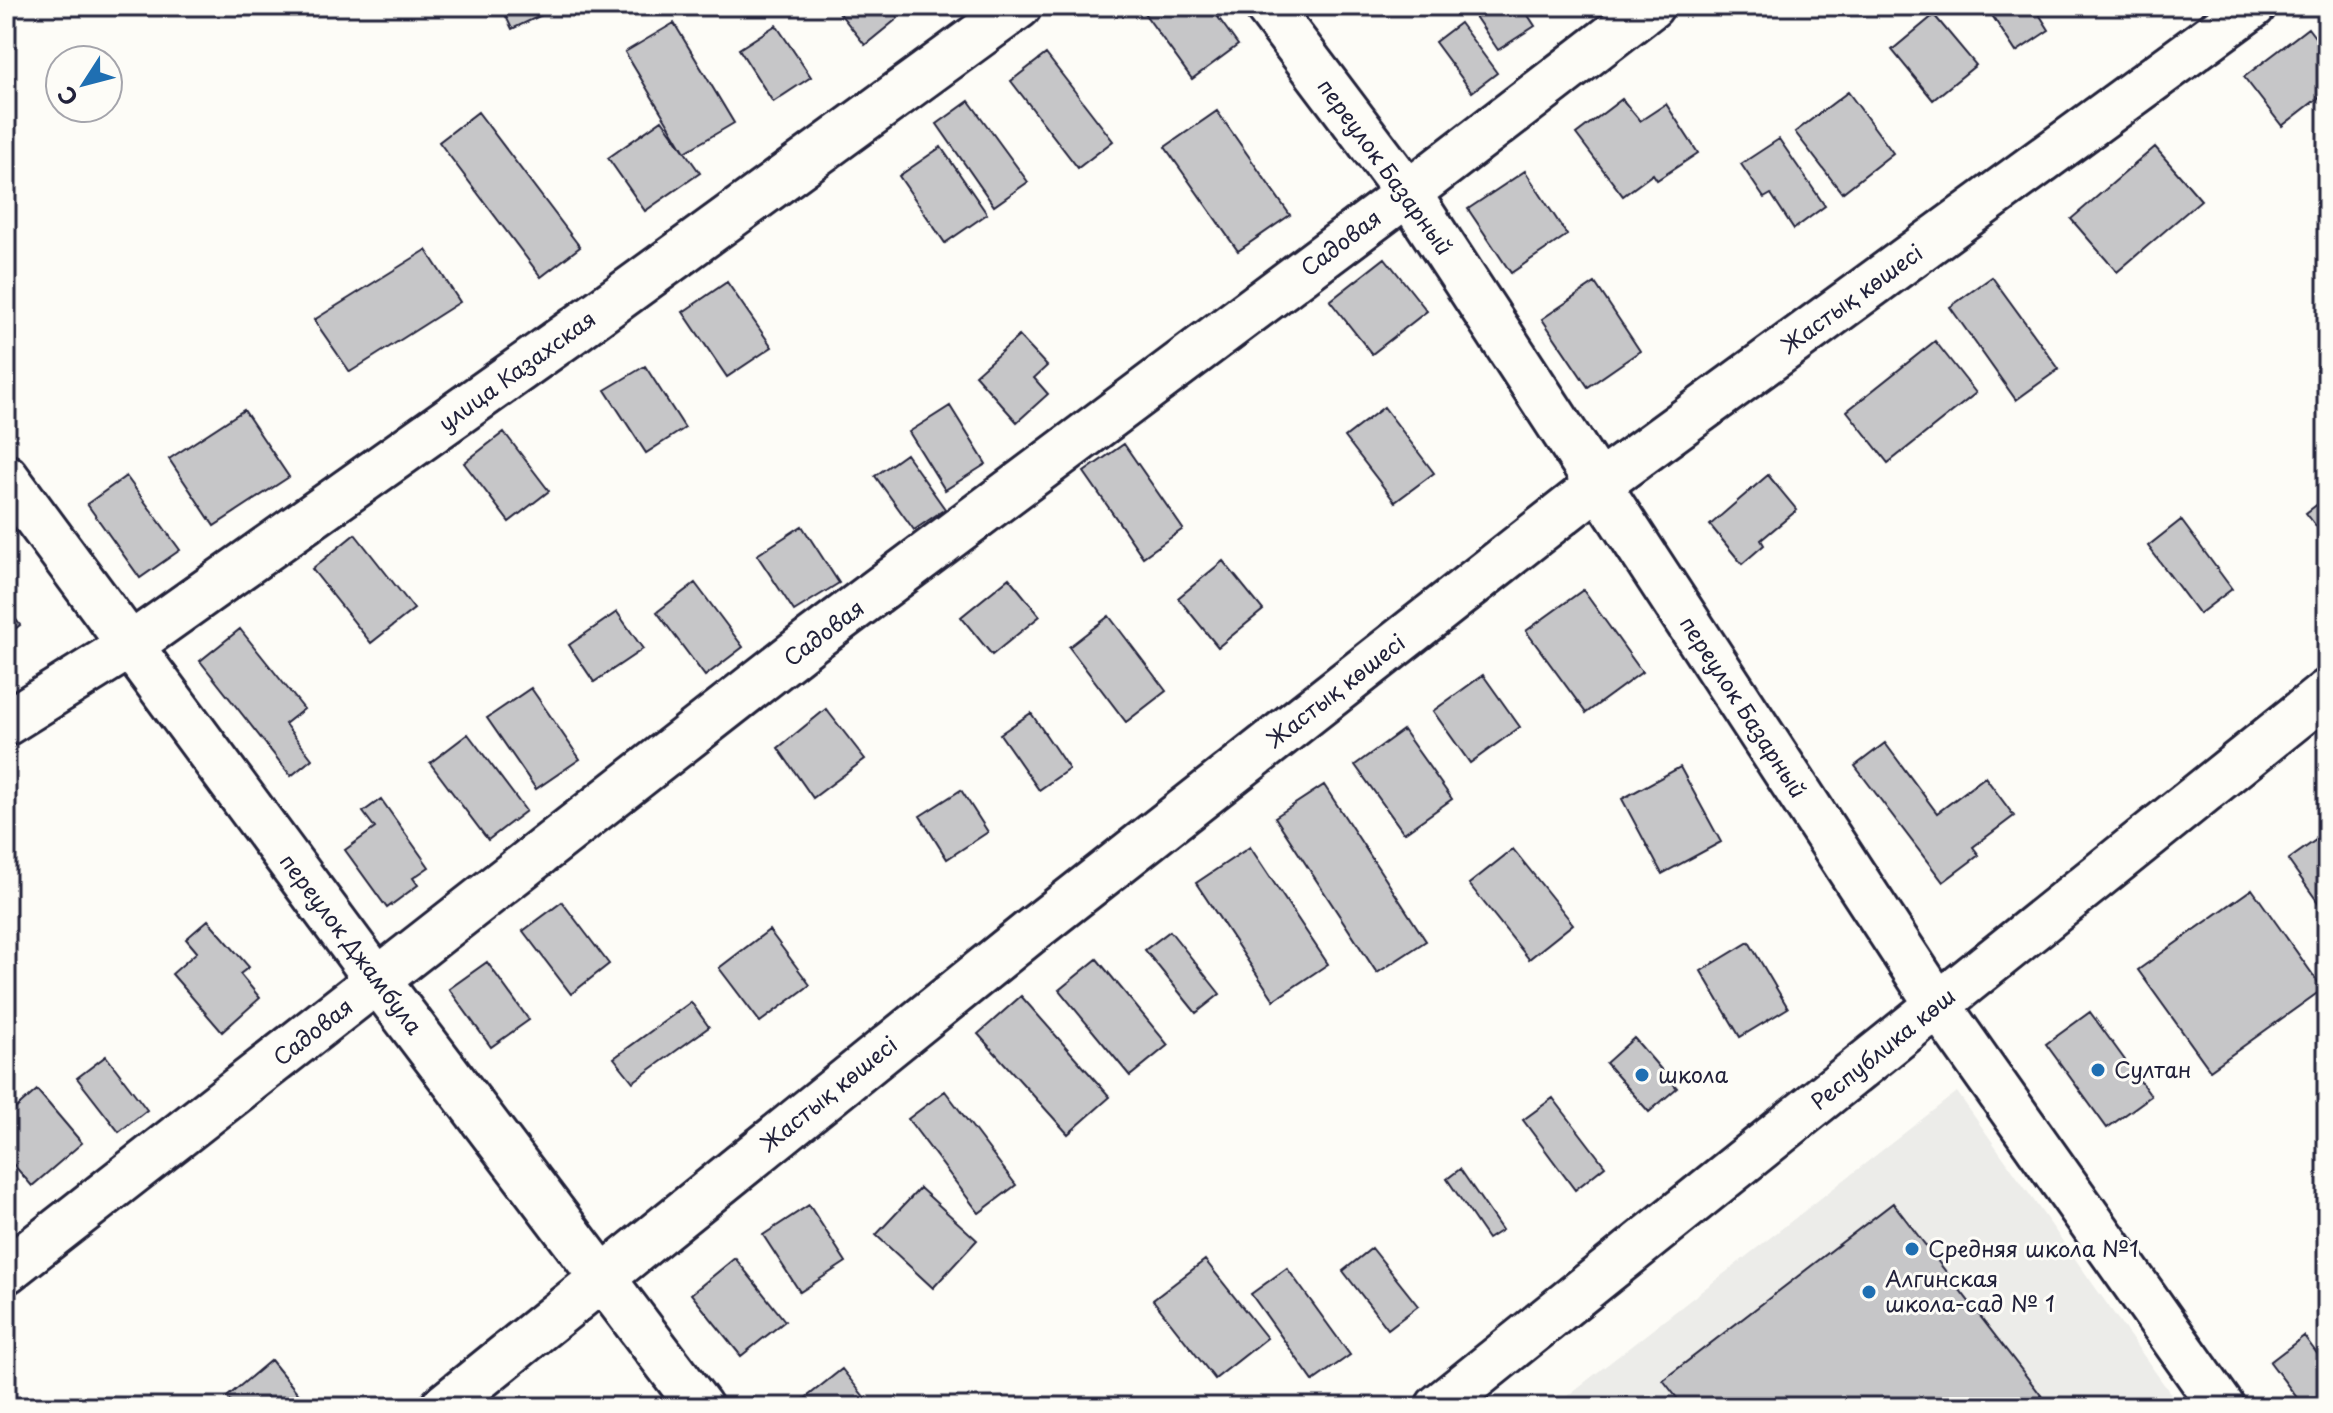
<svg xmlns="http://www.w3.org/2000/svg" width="2333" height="1413" font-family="'Playpen Sans',sans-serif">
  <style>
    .built { fill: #ecece9 }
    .building { fill: #c6c6c8; stroke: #22223b; stroke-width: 2 }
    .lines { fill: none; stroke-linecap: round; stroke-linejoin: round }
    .minor-casing { stroke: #22223b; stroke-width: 50 }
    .major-casing { stroke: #22223b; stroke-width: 50 }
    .minor { stroke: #fdfcf7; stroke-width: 44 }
    .major { stroke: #fdfcf7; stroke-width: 44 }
    .poi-dot { fill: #1f6fb2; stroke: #fdfcf7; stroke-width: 3 }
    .labels { text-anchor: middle; stroke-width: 6; stroke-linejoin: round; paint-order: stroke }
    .street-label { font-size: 22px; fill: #22223b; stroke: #fdfcf7 }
    .poi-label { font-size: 22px; fill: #22223b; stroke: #fdfcf7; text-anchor: start }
  </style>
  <rect width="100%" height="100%" fill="#fdfcf7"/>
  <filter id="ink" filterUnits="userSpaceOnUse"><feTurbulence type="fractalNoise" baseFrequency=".0125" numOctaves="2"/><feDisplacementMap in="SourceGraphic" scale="16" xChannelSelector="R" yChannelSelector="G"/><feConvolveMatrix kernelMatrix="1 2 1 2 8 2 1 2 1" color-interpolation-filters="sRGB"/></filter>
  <g filter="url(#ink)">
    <path class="built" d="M1957,1092L2180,1407H1553Z"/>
    <path class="building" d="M501,6H539L544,14L512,29Z
      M834,6H889L898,18L865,45Z
      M1139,6H1210L1238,45L1192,79Z
      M1468,6H1522L1535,26L1498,50Z
      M1986,6H2034L2049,30L2016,52Z
      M1934,15L1976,65L1933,100L1892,50Z
      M674,23L734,123L685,152L625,52Z
      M1460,23L1497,73L1472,92L1435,42Z
      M776,25L811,77L773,102L739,49Z
      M2308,28L2327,53V91L2282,126L2244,77Z
      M1046,54L1113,141L1078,168L1011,81Z
      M1848,92L1893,153L1842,193L1795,132Z
      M1622,99L1640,121L1666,104L1698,153L1657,180L1653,174L1623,196L1576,134Z
      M969,101L1028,182L994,206L937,124Z
      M1217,111L1290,215L1238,251L1165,147Z
      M478,112L580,247L541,277L439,142Z
      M662,120L700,173L645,211L608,158Z
      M1779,139L1825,206L1794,229L1771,194L1764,198L1741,164Z
      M941,147L987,214L945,243L899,176Z
      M2155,147L2201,200L2117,272L2071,219Z
      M1525,171L1567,235L1511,273L1468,209Z
      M426,250L460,302L350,372L314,320Z
      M1385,258L1427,311L1372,354L1330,301Z
      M1992,277L2059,369L2016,400L1950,307Z
      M727,282L772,347L727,377L683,312Z
      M1595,283L1640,351L1588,387L1542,319Z
      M1019,336L1047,366L1034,378L1048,394L1017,422L975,375Z
      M1935,341L1976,393L1888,463L1847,411Z
      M645,366L685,428L646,453L605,390Z
      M950,406L986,464L945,490L909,432Z
      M1384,407L1434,473L1395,502L1345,437Z
      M244,410L289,477L214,526L169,459Z
      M504,432L549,491L509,522L464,463Z
      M1124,444L1183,529L1143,557L1084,472Z
      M906,454L945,509L914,530L875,476Z
      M1768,475L1797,510L1761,540L1764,545L1742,564L1710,525Z
      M126,476L180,550L140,578L87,504Z
      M2327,497V540L2306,513Z
      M2181,520L2232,589L2199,614L2148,546Z
      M802,526L839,583L794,611L757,555Z
      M355,534L414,609L371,643L312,569Z
      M1223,561L1263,610L1218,647L1178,598Z
      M1009,578L1040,616L992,655L961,617Z
      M695,583L743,647L705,676L657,612Z
      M1583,590L1642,672L1586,713L1526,631Z
      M6,606L20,625L6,636Z
      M617,612L643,649L594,682L569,645Z
      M1109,616L1166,691L1126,722L1069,647Z
      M240,629L304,709L285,724L312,759L291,776L200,661Z
      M1483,675L1520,727L1470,763L1433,711Z
      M531,688L580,759L536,789L487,718Z
      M826,709L865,759L813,798L778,748Z
      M1031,713L1069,769L1039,790L1000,734Z
      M1403,730L1452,799L1404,833L1355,765Z
      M468,734L526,811L488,840L430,763Z
      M1885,743L1937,813L1985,777L2014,816L1973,847L1979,855L1943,882L1855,766Z
      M1680,767L1721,842L1662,874L1622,799Z
      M1324,785L1426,941L1377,973L1275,817Z
      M961,790L988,832L947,859L920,816Z
      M381,799L429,867L413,878L418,885L387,908L345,850L375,828L363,812Z
      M2327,832V915L2288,860Z
      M1250,847L1328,964L1274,1000L1196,883Z
      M1513,849L1573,924L1529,959L1469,884Z
      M2252,889L2323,989L2210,1070L2138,970Z
      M562,902L609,964L571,994L523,931Z
      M208,920L249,967L240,974L260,998L222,1032L172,974L197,952L186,939Z
      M769,930L810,985L760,1022L719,968Z
      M1170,931L1220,994L1196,1013L1145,950Z
      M1749,942L1788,1008L1740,1037L1701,971Z
      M1097,959L1168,1045L1130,1076L1059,990Z
      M487,962L529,1020L491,1047L449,989Z
      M1021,996L1110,1097L1068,1134L978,1034Z
      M691,1002L709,1027L633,1082L614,1058Z
      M2090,1012L2151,1096L2107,1128L2046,1044Z
      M1634,1038L1677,1088L1649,1112L1606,1063Z
      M106,1056L147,1110L119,1132L77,1078Z
      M37,1090L82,1143L32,1186L6,1156V1117Z
      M945,1091L1016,1185L979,1213L908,1119Z
      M1553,1098L1605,1166L1575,1190L1523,1120Z
      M1460,1169L1502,1230L1488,1239L1447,1179Z
      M920,1188L977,1240L933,1288L876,1235Z
      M1893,1203L2050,1407H1684L1663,1380Z
      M809,1205L846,1262L800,1292L763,1235Z
      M1372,1248L1418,1306L1388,1329L1343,1271Z
      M735,1258L785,1321L741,1356L691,1294Z
      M1205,1260L1267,1338L1215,1379L1153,1300Z
      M1287,1268L1350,1355L1313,1381L1251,1294Z
      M2304,1336L2327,1367V1407H2304L2270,1362Z
      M271,1360L309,1407H235L227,1397Z
      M842,1369L872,1407H800L798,1404Z
      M6,1387L23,1407H6Z"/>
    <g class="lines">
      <g class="minor-casing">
        <path id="minor" d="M1267,6L1408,193L1938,1005L2222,1407
          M6,477L378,981L700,1407
          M6,723L131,645L572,332L1019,6
          M6,1271L808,643L1408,193L1651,6
          M443,1407L1035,928L1598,485L2253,6"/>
      </g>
      <g class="major-casing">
        <path id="major" d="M1438,1407L2327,692"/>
      </g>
      <use href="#minor" class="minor"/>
      <use href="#major" class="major"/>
    </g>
  </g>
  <g class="poi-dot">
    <circle cx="2098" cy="1070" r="8"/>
    <circle cx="1642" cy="1075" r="8"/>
    <circle cx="1912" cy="1249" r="8"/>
    <circle cx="1869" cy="1292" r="8"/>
  </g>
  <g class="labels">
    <g class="street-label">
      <text transform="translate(1385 167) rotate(54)" y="8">переулок Базарный</text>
      <text transform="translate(1341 243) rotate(-37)" y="8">Садовая</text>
      <text transform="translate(1852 299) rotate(-36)" y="8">Жастық көшесі</text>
      <text transform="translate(517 371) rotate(-36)" y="8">улица Казахская</text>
      <text transform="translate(824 633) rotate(-37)" y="8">Садовая</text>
      <text transform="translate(1336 691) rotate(-38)" y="8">Жастық көшесі</text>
      <text transform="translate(1743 707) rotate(57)" y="8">переулок Базарный</text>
      <text transform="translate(351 944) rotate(53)" y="8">переулок Джамбула</text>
      <text transform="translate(313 1032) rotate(-38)" y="8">Садовая</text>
      <text transform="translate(1883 1049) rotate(-39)" y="8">Республика көш</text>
      <text transform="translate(829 1094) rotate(-39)" y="8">Жастық көшесі</text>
    </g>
    <g class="poi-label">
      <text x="2114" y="1078">Султан</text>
      <text x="1658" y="1083">школа</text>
      <text x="1928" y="1257">Средняя школа №1</text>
      <text x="1885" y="1287">Алгинская<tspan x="1885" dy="25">школа-сад № 1</tspan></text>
    </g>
  </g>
  <rect width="2333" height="1413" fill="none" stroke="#fdfcf7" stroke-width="32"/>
  <rect x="16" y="16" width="2301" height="1381" fill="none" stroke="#22223b" stroke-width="3" filter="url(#ink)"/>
  <g transform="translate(84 84) rotate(234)"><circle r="38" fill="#fdfcf7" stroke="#a5a5ac" stroke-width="2"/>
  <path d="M0-6L14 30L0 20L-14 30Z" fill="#1f6fb2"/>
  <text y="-12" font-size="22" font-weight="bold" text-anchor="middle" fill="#22223b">С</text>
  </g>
</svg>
